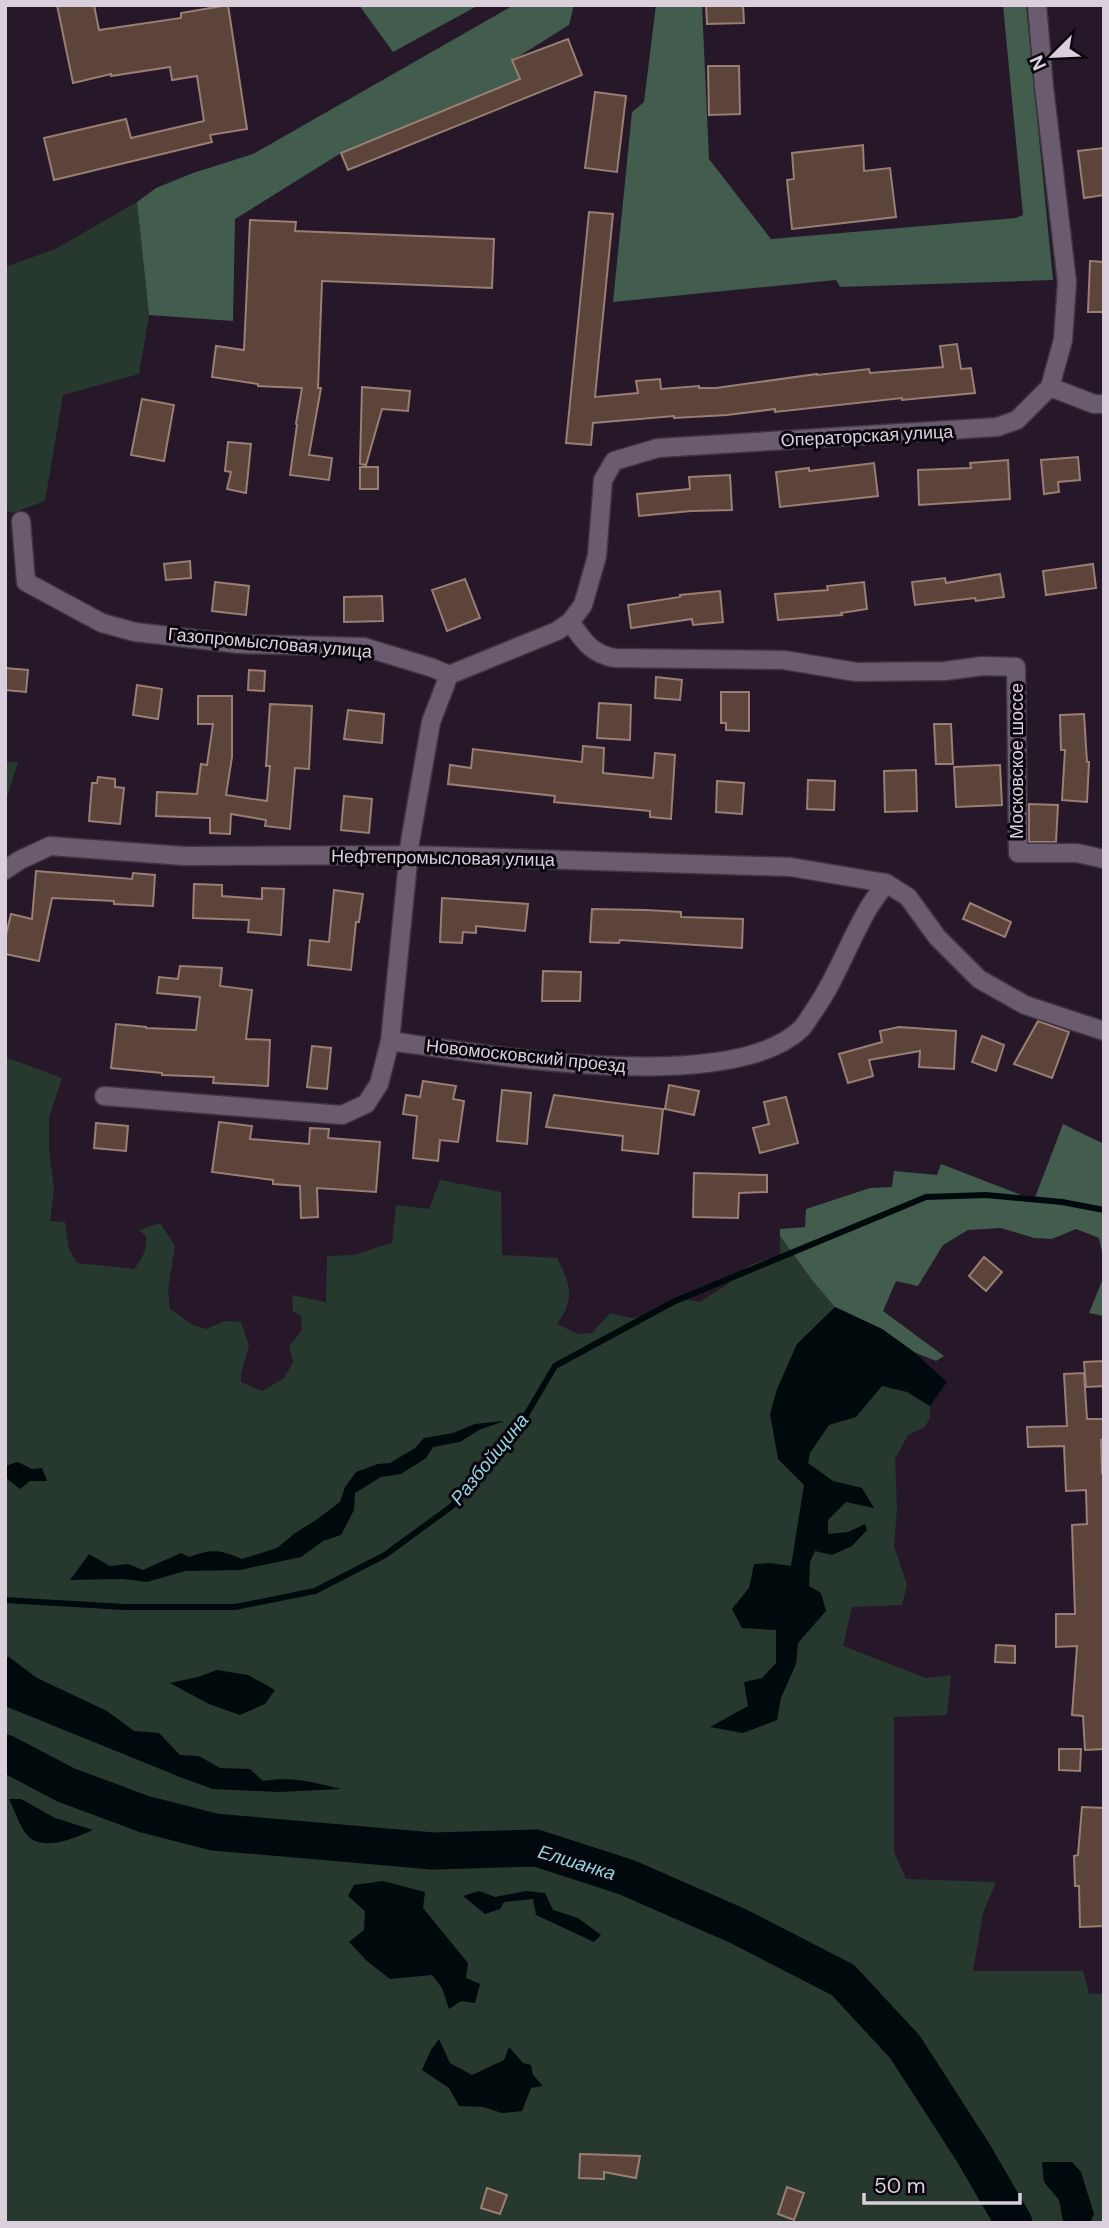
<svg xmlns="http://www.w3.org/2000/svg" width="1109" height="2228" font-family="'DM Sans',sans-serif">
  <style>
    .green { fill: #27392f }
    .forest { fill: #425c4d }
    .water { fill: #00090c }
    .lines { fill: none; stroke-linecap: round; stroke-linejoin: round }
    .stream { stroke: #00090c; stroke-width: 6 }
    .river { stroke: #00090c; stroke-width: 37 }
    .building { fill: #5c443a; stroke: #997e74; stroke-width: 2 }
    .minor-casing { stroke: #3f3542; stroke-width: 21 }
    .minor { stroke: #6b5b6f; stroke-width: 18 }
    .labels { text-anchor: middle; stroke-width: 6; stroke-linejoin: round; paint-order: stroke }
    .street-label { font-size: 18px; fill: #d9d0db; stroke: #0b060d }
    .water-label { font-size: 19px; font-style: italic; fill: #91d6e0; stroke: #0b060d }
  </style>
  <rect width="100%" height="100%" fill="#261829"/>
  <path class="green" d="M137,202L149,315L139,374L63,395L45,501L12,513L5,509V267L55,249Z
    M5,762H18L5,803Z
    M5,1057L62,1078L49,1117V1151L54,1188L50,1221L65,1222L69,1249L77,1263L134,1269C143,1258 147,1250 146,1236L139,1230L160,1223L175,1246L168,1289L170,1309L193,1325L206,1329L225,1321L241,1322L249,1346L241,1373V1382L262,1391L284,1378L293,1362L289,1346L302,1330L301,1315L293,1312L292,1295L326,1302L327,1256L353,1255L392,1243L396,1205L429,1209L440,1180L501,1192L502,1255L557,1258C570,1284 576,1298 557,1324L578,1334L592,1333L610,1313L632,1318L648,1316L663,1305L683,1299L700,1302L725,1286L750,1265L780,1255V1236L812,1280L914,1352L947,1382L930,1406V1417L925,1427L908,1435L895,1459L897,1508L894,1546L907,1585L902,1605L852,1607L843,1646L926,1678L951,1675L947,1715L894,1717V1852L906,1879L996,1882L983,1913L973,1971H1083L1089,1994H1104V2223H5Z"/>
  <path class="forest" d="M359,5H479L393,52Z
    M514,5H574L569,25L513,60L519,80L341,153L235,219L233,321L149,315L137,202L156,188L193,173L253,154Z
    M656,5H702L709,159L771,239L1016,218L1023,215L1003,5H1026L1053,280L840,287L836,280L613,302L632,112L644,102Z
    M1063,1124L1104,1144V1261L1099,1238L1076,1229L1052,1239L1034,1238L1001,1228L968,1230L943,1245L918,1286L896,1281L883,1311L944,1356L936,1361L914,1352L882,1329L835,1307L812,1280L780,1236V1229L805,1227L806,1209L870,1188L892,1187L894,1171L937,1175L941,1164L1034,1200Z
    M1104,1276V1316L1089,1313Z"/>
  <path class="water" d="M835,1307L882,1329L914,1352L947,1382L930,1406L907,1392L882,1386L856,1417L829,1425L810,1453L808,1463L833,1481L862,1488L874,1508L846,1502L828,1520V1534L848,1532L865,1524L867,1530L852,1546L832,1555L815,1551L810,1562L809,1586L821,1593L826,1611L798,1643L796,1664L781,1698L777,1720L743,1733L710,1727L748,1706L744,1682L762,1678L776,1663V1630L742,1628L732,1609L749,1588L754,1564L770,1563L791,1566L804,1485L778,1459L770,1414L777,1389L797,1344Z
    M504,1421L479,1430L460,1442L433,1447L426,1458L401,1474L381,1477L355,1493L354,1510L341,1535L323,1541L301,1557L240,1570L185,1571L147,1582L123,1579L70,1580L89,1554L110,1566L128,1564L143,1570L181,1553L189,1557C212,1549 219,1549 242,1559L277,1548L295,1533L316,1520L340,1502L345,1487L356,1472L378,1464L390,1463L415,1448L424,1438L453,1433L475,1424Z
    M18,1462L32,1469L42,1468L47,1481H30L20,1489L5,1477V1466Z
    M5,1657H9L37,1678L107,1711L134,1731L159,1733L180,1755L199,1756L220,1768L250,1769L263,1781C291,1776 314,1782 341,1789L279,1792L213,1789L185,1779L5,1706Z
    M217,1670L248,1675L275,1690L265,1704L240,1715L209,1704L170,1683L198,1677Z
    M9,1799H21L55,1818L93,1830C76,1837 47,1851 30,1838C20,1829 15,1811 9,1799Z
    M383,1881L425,1892L423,1908L468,1963L466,1978L480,1984L475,2003L461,2001L449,2009L442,1988L432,1975L390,1979L367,1961L349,1942L364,1930L365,1911L348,1896L354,1885Z
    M479,1891L495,1897L526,1891L545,1893L553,1910L578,1918L601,1935L594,1942L536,1915L533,1899L504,1902L500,1909L485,1914L463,1896Z
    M439,2039L450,2063L472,2075L504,2060L509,2047L523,2063L531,2065L533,2075L543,2086L531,2088L522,2111L502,2113L483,2107L459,2106L449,2088L422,2070L431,2050Z
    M1042,2162H1072L1081,2172L1094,2214L1090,2223H1068L1063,2221L1059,2200L1044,2182Z"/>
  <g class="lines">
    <path class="stream" d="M5,1600L125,1607H235L315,1591L385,1555L452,1506L516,1432L555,1366L673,1302L926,1197L986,1195L1062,1202L1104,1210"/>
    <path class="river" d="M5,1753L66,1785L144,1814L214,1832L433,1851L536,1848L626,1877L738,1926L843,1980L905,2047L974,2154L1014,2223"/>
  </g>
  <path class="building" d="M57,5H94L99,30L181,18V13L228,5L247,129L210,135L212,142L54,180L44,138L126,119L131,138L204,121L197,76L172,80L170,67L111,76V74L73,83Z
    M706,5H743L744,23L707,24Z
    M568,39L582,75L348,170L341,153L520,79L512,60Z
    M708,66H739L740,114L709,115Z
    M595,92L626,96L617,172L585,168Z
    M863,145L864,171L890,168L896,217L792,229L787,180L794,179L792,153Z
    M1104,148V195L1084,198L1078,151Z
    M589,212L613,214L595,397L638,393L636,381L660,379L661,389L699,386V388H716L817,374V375L869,369L870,373L943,367L940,346L957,344L961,369L971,368L975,393L902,400V398L775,412V409L727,415L674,418V416L593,423L591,445L566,443Z
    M250,220L296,222L295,231L494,239L492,288L322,281L318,388H321L309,455L332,458L329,480L290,475L297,425L296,424L302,388L258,386V384L212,377L216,346L244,350Z
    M1090,261L1104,262V312H1088Z
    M362,387L410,391L408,411L382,409L366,465L360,464Z
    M142,399L174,405L164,461L131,455Z
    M228,442L251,444L246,493L227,489L231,472L225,471Z
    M1078,457L1080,480L1058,482L1059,492L1044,494L1041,460Z
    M1008,460L1010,499L919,505L918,470L971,468L970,463Z
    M874,463L878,496L780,507L776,472L809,468V471Z
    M360,467H378V489H360Z
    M730,475L732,510L691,511L639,516L637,494L690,489L689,477Z
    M190,561L191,578L166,580L164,564Z
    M1093,564L1096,588L1046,595L1043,571Z
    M1000,574L1004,597L976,601L975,598L915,605L912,582L945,578L946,583Z
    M465,579L480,618L447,631L432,590Z
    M215,582L249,586L246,615L212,611Z
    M864,582L867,609L841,613L842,615L778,620L775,594L828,590L827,586Z
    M720,591L723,622L693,625L692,619L631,628L628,605L680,597V595Z
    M382,596L383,621L344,622V597Z
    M5,668L28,670L26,692L5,690Z
    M249,670L265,671L264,691L248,690Z
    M656,677L682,680L680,700L655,698Z
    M137,685L162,689L158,719L133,715Z
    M721,692H749V731L726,730V723H721Z
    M198,696H232V757L226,795L267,801L270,766H266L270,704L312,706L309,769L295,768L290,829L265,826L266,820L231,814L230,834L210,833V818L156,816L157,792L197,794L201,764L207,765L213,724H198Z
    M599,703L631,705L630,740L597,738Z
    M348,710L384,714L382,743L344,739Z
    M1084,714L1087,762H1089L1087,802L1062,800L1065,750H1061L1060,715Z
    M934,724H951L953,764H936Z
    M583,746L604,748L603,773L653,778L655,753L675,755L671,819L650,817V811L554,802L555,796L448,784L450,765L471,768L473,749L582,762Z
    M1000,765L1002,805L956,807L954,767Z
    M916,770L917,811L885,812L884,771Z
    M98,777L115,779V787L124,788L120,824L89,821L92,783H97Z
    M808,780L835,781L834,810L807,809Z
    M717,781L744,783L742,814L716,812Z
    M344,796L372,799L369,833L341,830Z
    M1029,804L1058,805L1056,842H1029Z
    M36,871L132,879L133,873L155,875L153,906L114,904V901L52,898L39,961L5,954V939L11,914L32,919Z
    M194,884L222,885V896L262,899V888L284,889L281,935L248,932L249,920L193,918Z
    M334,890L363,894L359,922H356L351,970L308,965L310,940L329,942Z
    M442,898L528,904L525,931L476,926V933L463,932L462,943L440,942Z
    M970,903L1011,922L1005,937L963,919Z
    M592,909L646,910L681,912V917L743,919L742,948L620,940L619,943L590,942Z
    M180,966L222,968L220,986L252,990L246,1039L270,1040L268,1086L213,1083L214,1077L162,1075V1073L111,1068L116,1024L146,1027V1028L196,1030L200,997L157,993L159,977L178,979Z
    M543,971L581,972L580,1001H542Z
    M1038,1021L1069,1032L1052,1078L1014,1064Z
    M899,1027L956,1031L954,1069L919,1067L920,1051L869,1060L873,1076L848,1083L839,1054L882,1042L880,1031Z
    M982,1036L1004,1045L996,1071L972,1062Z
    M312,1046L331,1048L327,1089L307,1087Z
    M423,1081L456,1086L453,1099L464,1101L458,1142L440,1140L438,1161L413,1158L417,1116L403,1114L406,1095L420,1097Z
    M669,1085L699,1091L694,1115L665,1109Z
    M502,1090L531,1093L527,1144L497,1141Z
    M554,1095L663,1109L658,1154L622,1150L623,1136L546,1127Z
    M786,1097L798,1143L760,1153L753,1128L769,1124L764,1102Z
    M219,1122L252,1126L250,1139L309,1144L310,1128L329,1129L328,1138L380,1142L376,1192L317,1188L318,1217L301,1218L300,1186L273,1184V1180L212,1172Z
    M96,1123L128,1126L126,1151L94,1148Z
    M694,1173L767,1175V1192L739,1193L738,1218L693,1217Z
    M984,1257L1002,1272L986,1291L969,1276Z
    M1104,1361V1386L1086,1387L1084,1362Z
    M1084,1373L1087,1419H1104V1439L1101,1440L1102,1473H1104V1749L1085,1750L1083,1716L1072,1715L1077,1646L1056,1647V1614H1075L1072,1525L1087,1524L1086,1490L1066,1491L1064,1446L1028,1447L1027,1427L1067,1426L1064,1374Z
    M996,1645L1015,1646V1663L995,1662Z
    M1059,1749H1081L1080,1771L1059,1770Z
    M1082,1807L1104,1808V1926L1080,1927L1079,1886H1075L1074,1856L1078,1855Z
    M580,2154L640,2156L636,2178L604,2172V2179L579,2178Z
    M787,2187L804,2193L794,2220L778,2214Z
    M487,2188L507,2195L500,2214L481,2208Z"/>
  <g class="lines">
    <g class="minor-casing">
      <path id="minor" d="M1037,5L1044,87L1067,282L1063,340L1050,387
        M21,521L26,582L102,623L135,632L239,644L364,647L433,668L449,675L557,631L570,622C584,641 591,654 615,658L784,660L856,672L945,671L983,666L1016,667L1018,853H1077L1104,859
        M570,622L583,605L597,556L603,480L614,461L658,448L997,427L1017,420L1050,387L1094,404H1104
        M5,870L20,860L50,846L184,856L408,855L791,867L886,883L908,897L937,937L979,979L1025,1005L1104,1031
        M390,1041L410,842L431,722L449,675
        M104,1096L342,1115L366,1104L379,1084L390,1041C483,1054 729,1097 801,1029C805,1025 809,1018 813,1012C836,980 848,943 868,909C873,900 880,892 886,883"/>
    </g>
    <use href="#minor" class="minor"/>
  </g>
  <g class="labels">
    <g class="street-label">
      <text transform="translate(867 436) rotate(-3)" y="6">Операторская улица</text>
      <text transform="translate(270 643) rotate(5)" y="6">Газопромысловая улица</text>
      <text transform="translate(1017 761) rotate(-90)" y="6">Московское шоссе</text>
      <text transform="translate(443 858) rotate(1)" y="6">Нефтепромысловая улица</text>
      <text transform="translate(526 1056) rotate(6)" y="6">Новомосковский проезд</text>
    </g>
    <g class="water-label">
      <text transform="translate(489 1459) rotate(-51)" y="7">Разбойщина</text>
      <text transform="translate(577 1862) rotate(17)" y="7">Елшанка</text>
    </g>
  </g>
  <rect width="1109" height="2228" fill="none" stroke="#d9d0db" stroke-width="14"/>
  <g transform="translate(1053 56) rotate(246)" stroke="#0b060d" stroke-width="5" paint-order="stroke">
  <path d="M0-5L12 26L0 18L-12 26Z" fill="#d9d0db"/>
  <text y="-10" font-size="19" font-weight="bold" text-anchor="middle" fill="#d9d0db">N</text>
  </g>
  <path d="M864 2193v10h156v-10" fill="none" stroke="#d9d0db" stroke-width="3.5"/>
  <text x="874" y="2193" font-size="21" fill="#d9d0db" stroke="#0b060d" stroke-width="5" paint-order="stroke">50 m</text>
</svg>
